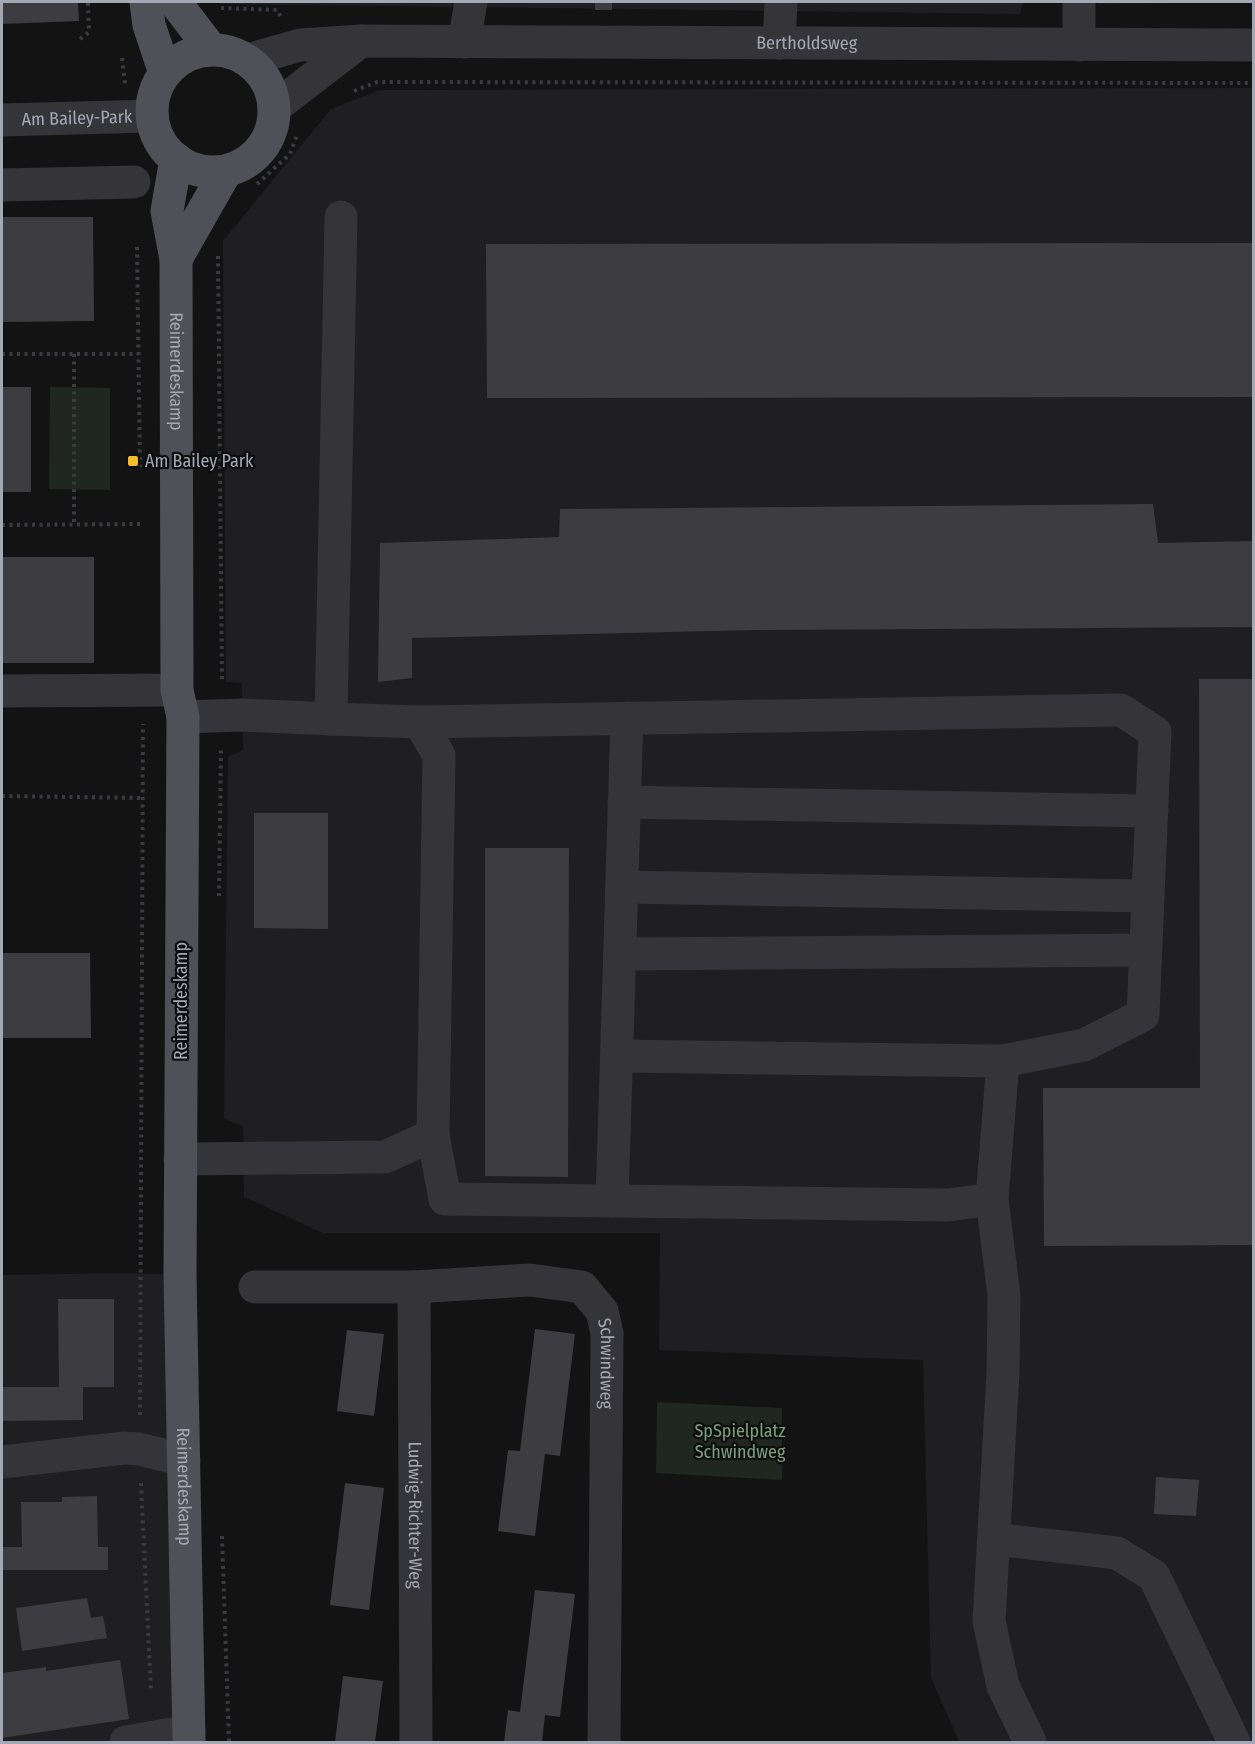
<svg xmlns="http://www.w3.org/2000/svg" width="1255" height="1744" font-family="'Fira Sans Condensed',sans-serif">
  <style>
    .built { fill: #1f1f21 }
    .green { fill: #1f2720 }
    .building { fill: #3d3d41 }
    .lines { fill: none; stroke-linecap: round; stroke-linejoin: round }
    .path { stroke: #3a3b40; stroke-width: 4; stroke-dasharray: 3 4.5; stroke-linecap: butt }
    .minor { stroke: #343439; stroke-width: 33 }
    .major { stroke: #505158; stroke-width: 33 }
    .poi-dot { fill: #f3bc2c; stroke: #0e0e0f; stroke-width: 2 }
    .labels { text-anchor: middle; stroke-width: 4.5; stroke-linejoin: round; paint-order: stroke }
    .street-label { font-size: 18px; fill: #a4a8b5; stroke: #0e0e0f }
    .poi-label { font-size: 18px; fill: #a4a8b5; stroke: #0e0e0f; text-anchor: start }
    .park-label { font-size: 18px; fill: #7ba07f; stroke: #0e0e0f }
  </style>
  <rect width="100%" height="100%" fill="#131314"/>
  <path class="built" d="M219,2H1023L1020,14L222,4Z
    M1099,2H1254L1099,4Z
    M1253,88V1742H959L931,1678L923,1360L659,1350L660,1233H323L244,1197L243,1126L224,1119L228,757L243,750L242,683L226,682L223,241L331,109L380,90Z
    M129,1273L180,1275L189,1742H2V1275Z"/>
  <path class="green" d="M50,387L110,388V490L49,489Z
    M657,1402L782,1408V1480L656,1473Z"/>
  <path class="building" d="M2,2H78L79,21L3,24Z
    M595,2H612V10H595Z
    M2,217H93L94,321L2,322Z
    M1254,243V397L487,398L486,244Z
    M2,387H31V492H2Z
    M1153,504L1158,543L1254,541V627L756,630L412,638V678L378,682L380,543L559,537L560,509Z
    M2,557H94V663H2Z
    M1199,679H1254V1245L1044,1246L1043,1088H1200Z
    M254,813H328V929L254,928Z
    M485,848H569L568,1177L485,1176Z
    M2,953H90L91,1038H2Z
    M58,1299H114V1387H83V1420L2,1421V1387H59Z
    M535,1329L575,1334L560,1456L545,1454L535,1536L498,1531L508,1450L520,1451Z
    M347,1330L384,1334L374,1416L337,1411Z
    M1156,1477L1199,1480L1196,1516L1154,1514Z
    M345,1483L384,1488L369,1610L330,1605Z
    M97,1496L98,1547H108V1570H2V1547H22L21,1502H62V1497Z
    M535,1590L575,1594L560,1717L545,1715L542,1742H504L508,1710L520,1712Z
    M87,1598L91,1618L103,1616L107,1638L22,1651L16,1608Z
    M120,1660L129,1719L2,1738V1673L46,1667V1671Z
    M343,1676L383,1681L375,1742H335Z"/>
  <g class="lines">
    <path class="path" d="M221,8L277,10L281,17
      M80,39L89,32L88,2
      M122,58L125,84
      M354,91L377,82L1254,83
      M257,184L290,154L297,135
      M137,247L140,467
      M218,256L222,683
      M2,354H138
      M74,354V525
      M2,525L141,524
      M2,796L142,798
      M219,896L221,748
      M140,1415L143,724
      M141,1483L151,1691
      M222,1536L229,1742"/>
    <g class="minor">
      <path d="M464,42L471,2"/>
      <path d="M779,43L781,2"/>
      <path d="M1079,45V2"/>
      <path id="s1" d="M248,60L300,45L361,41L1254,45"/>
      <path d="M274,108L361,41"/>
      <path id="s2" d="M2,120L152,116"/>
      <path d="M2,185L134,182"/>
      <path d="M2,691L177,690"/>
      <path d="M183,717L242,715L331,719L341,217"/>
      <path d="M419,722L1121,710L1155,732L1143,1015L1084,1045L1003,1061L992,1199L948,1205L445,1199L433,1135"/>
      <path d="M624,802L1152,811"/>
      <path d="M622,887L1148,896"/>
      <path d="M620,954L1145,950"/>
      <path d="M617,1056L1003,1061"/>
      <path d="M180,1159L385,1157L433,1135L439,755L419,722L331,719"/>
      <path d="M992,1199L1004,1296L1003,1372L989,1621L1003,1686L1030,1742"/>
      <path d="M612,1201L627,718"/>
      <path id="s3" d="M255,1287H414L530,1280L582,1287L602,1311L607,1333L604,1742"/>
      <path id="s4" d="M414,1287L416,1742"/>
      <path d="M2,1462L124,1448L139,1449L184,1460"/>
      <path d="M994,1539L1117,1553L1154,1576L1234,1742"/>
      <path d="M126,1742L189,1731"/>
    </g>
    <g class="major">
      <path d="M146,2L149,25L165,73"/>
      <path d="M175,2L211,49"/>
      <circle cx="213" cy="111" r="61"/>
      <path id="s5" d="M176,159L167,211L176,259L177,690L183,717L180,1275L189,1742"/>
      <path d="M176,259L226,171"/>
    </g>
  </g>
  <rect class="poi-dot" x="127" y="455" width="12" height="12" rx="3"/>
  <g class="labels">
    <g class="street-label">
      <text dy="6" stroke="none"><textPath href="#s1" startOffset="561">Bertholdsweg</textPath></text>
      <text dy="6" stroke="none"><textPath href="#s2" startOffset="75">Am Bailey-Park</textPath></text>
      <text dy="6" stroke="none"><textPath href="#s5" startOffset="214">Reimerdeskamp</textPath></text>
      <text transform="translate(181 1001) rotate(-90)" y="6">Reimerdeskamp</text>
      <text dy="6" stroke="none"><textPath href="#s3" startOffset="412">Schwindweg</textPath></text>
      <text dy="6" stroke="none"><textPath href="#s5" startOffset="1330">Reimerdeskamp</textPath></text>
      <text dy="6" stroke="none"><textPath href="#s4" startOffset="228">Ludwig-Richter-Weg</textPath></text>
    </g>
    <g class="poi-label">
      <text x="145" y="467">Am Bailey Park</text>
    </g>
    <g class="park-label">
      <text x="740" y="1437">SpSpielplatz<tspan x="740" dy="21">Schwindweg</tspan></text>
    </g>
  </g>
  <rect width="1255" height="1744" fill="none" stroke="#a4a8b5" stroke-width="6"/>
</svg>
